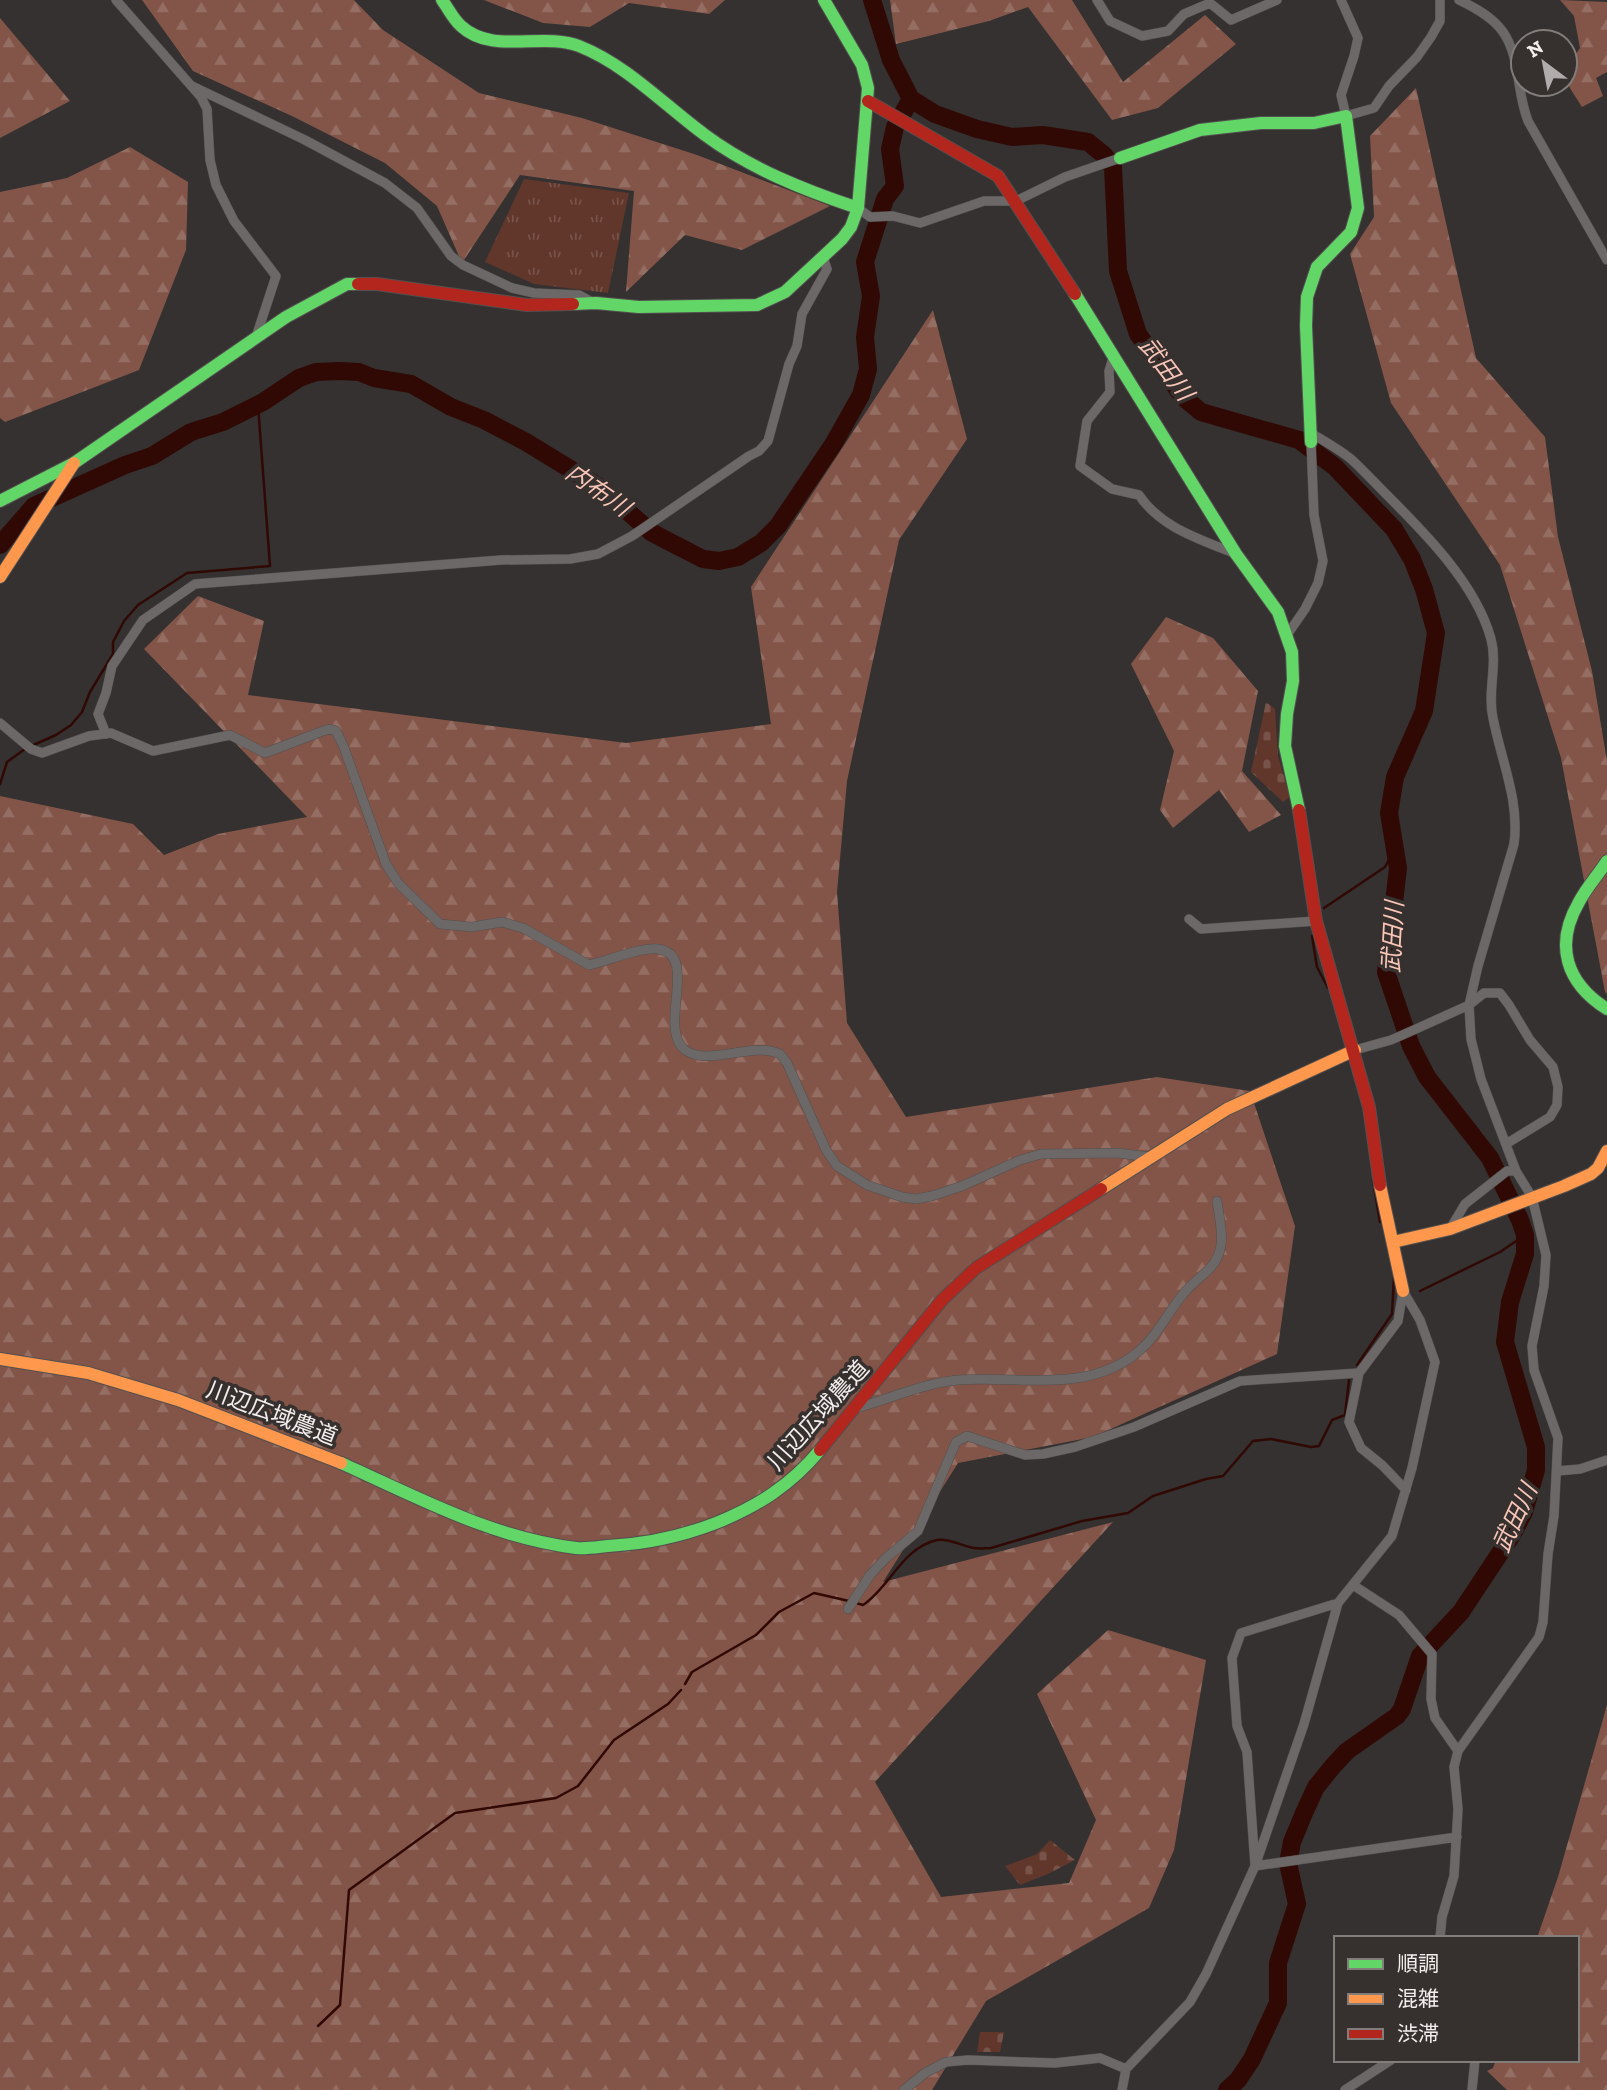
<svg xmlns="http://www.w3.org/2000/svg" width="1607" height="2090" font-family="'Zilla Slab','Noto Sans JP',serif">
  <style>
    .forest { fill: url(#forest-firs) }
    .cemetery { fill: url(#cemetery-stones) }
    .park { fill: url(#park-tufts) }
    .lines { fill: none; stroke-linecap: round; stroke-linejoin: round }
    .stream { stroke: #310904; stroke-width: 2.5 }
    .river { stroke: #310904; stroke-width: 18 }
    .street-casing { stroke: #53504f; stroke-width: 10 }
    .fast-casing { stroke: #53504f; stroke-width: 14 }
    .slow-casing { stroke: #53504f; stroke-width: 14 }
    .jam-casing { stroke: #53504f; stroke-width: 14 }
    .street { stroke: #6b6867; stroke-width: 9 }
    .fast { stroke: #63d668; stroke-width: 12 }
    .slow { stroke: #ff974d; stroke-width: 12 }
    .jam { stroke: #b3261e; stroke-width: 12 }
    .labels { text-anchor: middle; stroke-width: 7; stroke-linejoin: round; paint-order: stroke }
    .street-label { font-size: 23px; fill: #f3eeed; stroke: #36302e }
    .water-label { font-size: 24px; font-style: italic; fill: #f8c5b7; stroke: #36302e }
  </style>
  <defs>
    <pattern id="forest-firs" width="22" height="20" patternUnits="userSpaceOnUse" patternTransform="scale(1.75)"><rect width="22" height="20" fill="#835548"/><path d="M5 1l3.5 6h-7zM16 11l3.5 6h-7z" fill="#956e63"/></pattern>
    <pattern id="cemetery-stones" width="16" height="16" patternUnits="userSpaceOnUse" patternTransform="scale(1.75)"><rect width="16" height="16" fill="#61362b"/><path d="M2 7V4a2 2 0 0 1 4 0v3zM10 15v-3a2 2 0 0 1 4 0v3z" fill="#78534a"/></pattern>
    <pattern id="park-tufts" width="24" height="20" patternUnits="userSpaceOnUse" patternTransform="scale(1.75)"><rect width="24" height="20" fill="#61362b"/><path d="M3 7l-1-3M5 7V3M7 7l1-3M15 17l-1-3M17 17v-4M19 17l1-3" fill="none" stroke="#78534a"/></pattern>
  </defs>
  <rect width="100%" height="100%" fill="#343130"/>
  <path class="forest" d="M142,0H354L383,30L479,93L582,118L697,155L830,206L742,250L685,235L626,292L634,191L520,175L462,263L437,206L385,163L294,117L193,71Z
    M484,0H725L709,14L629,3L590,27L543,23Z
    M890,0H1072L1123,82L1205,15L1236,44L1158,108L1112,120L1028,7L989,21L896,44Z
    M1560,0L1607,2V72L1596,78L1603,96L1582,107C1563,76 1559,79 1580,48L1574,16Z
    M0,18L70,101L0,138Z
    M1416,88L1476,358L1545,437L1558,537L1592,671L1607,761V994L1605,992L1561,758L1500,565L1391,403L1350,254L1374,217L1370,136Z
    M130,147L188,182L186,250L139,370L5,422L0,418V192L67,178Z
    M933,310L967,439L899,540L847,781L837,892L847,1023L906,1117L1157,1077L1250,1091L1295,1226L1277,1354L1093,1437L958,1463L883,1582L1113,1522L875,1782L941,1897L1069,1883L1096,1820L1037,1694L1108,1630L1206,1660L1174,1850L1149,1908L986,2001L932,2090H0V796L133,824L164,855L218,834L307,817L144,649L198,596L264,621L248,695L626,743L771,724L751,587Z
    M1166,617L1213,638L1258,691L1242,771L1281,815L1249,832L1219,790L1173,828L1160,810L1174,751L1131,664Z
    M1607,1705V2090H1507L1487,2071L1493,2068L1496,2060H1577V1938H1537L1558,1877Z"/>
  <path class="cemetery" d="M1266,702L1275,709L1278,756L1290,797L1283,802L1251,772Z
    M1050,1840L1075,1860L1048,1874L1020,1885L1005,1866L1037,1854Z
    M980,2032H1004L1000,2052H977Z"/>
  <path class="park" d="M524,179L629,193L608,293L534,284L485,262Z"/>
  <g class="lines">
    <path class="stream" d="M31,746L56,735L71,725L82,712L90,692L113,654V642L124,621L138,605L187,573L270,566L258,405
      M0,784L7,762L25,749
      M1324,908L1385,867L1395,848
      M1312,936L1317,967L1328,988
      M1373,1180L1380,1222
      M1420,1291L1500,1252L1525,1235
      M1357,1365L1392,1314L1394,1277
      M856,1603L863,1605C890,1587 902,1548 937,1540C949,1538 962,1546 974,1548C980,1549 985,1548 991,1548L1082,1521L1128,1513L1153,1496L1206,1479L1223,1476L1253,1441L1271,1439L1311,1447L1319,1446L1332,1420L1345,1415L1349,1380
      M685,1684L692,1672L756,1635L779,1612L814,1593L849,1601
      M318,2026L340,2005L349,1890L455,1813L556,1798L578,1786L614,1740L668,1704L681,1690"/>
    <path class="river" d="M872,0L891,60L911,99L935,114L977,129L1012,137L1043,135L1088,142L1104,155L1113,167L1118,271L1138,334L1183,397L1201,412L1299,440L1335,467L1394,529L1412,559L1424,589L1436,633L1424,711L1395,777L1389,813L1398,868L1386,972L1411,1046L1427,1077L1490,1158L1520,1220L1525,1235V1254L1510,1302L1505,1342L1536,1447V1470L1524,1512L1512,1535L1461,1612L1420,1656L1402,1709L1397,1716L1347,1751L1333,1766L1316,1787L1304,1813L1292,1842L1288,1863L1297,1904L1278,1963V2003L1252,2059L1238,2080L1227,2090
      M0,545L34,506L125,465L152,456L191,432L223,422L263,402L299,378L316,372L339,371L359,372L374,378L411,384L451,407L484,420L526,442L601,488L651,532L664,539L703,559L719,561L738,557L761,543L778,526L834,443L861,395L868,369L865,337L871,296L865,262L885,199L895,186L890,149L895,127L911,99"/>
    <g class="street-casing">
      <path id="street" d="M116,0L201,97L207,109L210,160L216,185L234,221L276,276L256,337
        M1097,0L1110,21L1142,36L1168,31L1184,14L1210,3L1231,20L1277,0
        M1341,0L1358,38L1354,56L1341,95L1346,116L1374,108L1389,86L1417,57L1431,37L1440,21V0
        M1459,0C1503,21 1512,36 1519,83C1521,96 1523,108 1528,121L1607,260
        M192,86L305,140L385,183L417,208L451,256L463,265L512,288L534,293L579,295L592,302
        M858,208L870,217L893,216L920,223L984,201H1016L1065,177L1120,158
        M1113,358L1109,371L1110,392L1087,421L1080,466L1112,489L1139,495C1161,528 1200,539 1236,554
        M1311,433C1324,441 1339,449 1351,459C1363,470 1374,482 1385,493C1425,533 1476,584 1491,639C1498,665 1487,692 1493,718C1501,760 1520,801 1514,844L1478,966L1469,1005L1471,1039L1481,1079L1516,1171L1532,1197L1546,1255L1544,1286L1532,1346L1534,1370L1558,1438L1554,1516L1548,1554L1543,1622L1539,1637L1458,1751L1454,1767L1458,1809L1454,1876L1442,1917L1440,1938
        M1287,635L1305,609L1318,583L1323,561L1314,515L1311,442
        M0,723L31,749L42,753L89,736L111,733L153,751L230,735L265,753L323,731L330,729L336,731L343,745L386,864L398,883L440,924L472,927L502,922L523,928L589,965C607,961 640,947 658,949C700,954 657,1029 685,1050C708,1067 753,1041 780,1054L787,1063L826,1150L837,1166L867,1185L902,1197L916,1199L932,1196L962,1186L1020,1160L1041,1154L1118,1153L1150,1157
        M106,734L98,714L106,693L112,666L143,620L195,584L501,560L570,559L598,554L632,536L749,456L759,451L768,441L789,364L797,346L802,314L827,269L823,257
        M1189,919L1201,929L1316,921
        M1355,1050L1391,1040L1416,1029L1469,1005L1484,993H1500L1509,1005L1530,1040L1553,1067L1558,1087L1557,1105L1550,1117L1506,1144
        M1450,1229L1465,1204L1507,1171H1516
        M1403,1291L1398,1321L1359,1373L1349,1422L1361,1448L1382,1465L1406,1490
        M856,1408C889,1399 924,1383 958,1380C1019,1375 1088,1395 1139,1351C1158,1335 1168,1312 1184,1293C1192,1283 1203,1276 1211,1267C1228,1248 1220,1224 1217,1201
        M1557,1471L1580,1469L1607,1460
        M1353,1585L1399,1615L1432,1654L1431,1699L1435,1718L1458,1751
        M848,1609L870,1575L886,1558L918,1531L956,1442L967,1436L1025,1455L1043,1454L1075,1447L1134,1427L1240,1381L1359,1373
        M1255,1865L1247,1752L1237,1726L1232,1658L1241,1633L1338,1603
        M1255,1866L1457,1837
        M904,2090L925,2073L946,2062L968,2060L1055,2063L1100,2058L1126,2069
        M1122,2090L1126,2069L1190,2002L1206,1974L1255,1866L1304,1724L1338,1603L1392,1536L1412,1468L1435,1362L1420,1320L1403,1291
        M1345,2090L1391,2060
        M1472,2090L1475,2060"/>
    </g>
    <g class="fast-casing">
      <path id="fast" d="M442,0C448,8 453,19 461,26C492,55 542,32 579,46C627,65 664,105 705,135C751,169 804,190 858,208
        M1120,158L1200,130L1261,123H1314L1346,116L1358,208L1351,232L1317,267L1307,297L1306,326L1311,442
        M1075,294L1236,554L1278,612L1292,652L1293,681L1287,714L1285,746L1299,810
        M573,304L596,303L639,307L757,305L785,292L842,239L851,227L858,208L868,88L862,65L824,0
        M0,501L74,463L286,317L347,284H358
        M1607,861C1598,875 1587,887 1579,902C1554,945 1566,983 1607,1009
        M341,1463C417,1497 492,1538 576,1548C586,1549 598,1547 608,1546C646,1544 680,1537 716,1523C758,1506 791,1485 820,1450"/>
    </g>
    <g class="slow-casing">
      <path id="slow" d="M0,577L74,463
        M1380,1185L1403,1291
        M1101,1189L1227,1109L1355,1050
        M1393,1242L1450,1229L1564,1186L1591,1174L1598,1168L1607,1151
        M0,1359L88,1373L178,1400L341,1463"/>
    </g>
    <g class="jam-casing">
      <path id="jam" d="M868,101L998,176L1075,294
        M358,284H377L527,305L573,304
        M1299,810L1316,921L1369,1107L1380,1185
        M820,1450L942,1300L976,1268L1101,1189"/>
    </g>
    <use href="#street" class="street"/>
    <use href="#fast" class="fast"/>
    <use href="#slow" class="slow"/>
    <use href="#jam" class="jam"/>
  </g>
  <g class="labels">
    <g class="street-label">
      <text transform="translate(272 1413) rotate(21)" y="8">川辺広域農道</text>
      <text transform="translate(818 1415) rotate(-48)" y="8">川辺広域農道</text>
    </g>
    <g class="water-label">
      <text transform="translate(1166 369) rotate(53)" y="8">武田川</text>
      <text transform="translate(598 490) rotate(35)" y="8">内布川</text>
      <text transform="translate(1393 937) rotate(-87)" y="8">武田川</text>
      <text transform="translate(1515 1518) rotate(-65)" y="8">武田川</text>
    </g>
  </g>
  <rect x="1334" y="1936" width="245" height="126" fill="#36302e" stroke="#827c7a" stroke-width="2"/>
  <rect x="1348" y="1959" width="35" height="10" fill="#63d668" stroke="#827c7a" stroke-width="2"/>
  <text x="1397" y="1971" font-size="21" fill="#f3eeed">順調</text>
  <rect x="1348" y="1994" width="35" height="10" fill="#ff974d" stroke="#827c7a" stroke-width="2"/>
  <text x="1397" y="2006" font-size="21" fill="#f3eeed">混雑</text>
  <rect x="1348" y="2029" width="35" height="10" fill="#b3261e" stroke="#827c7a" stroke-width="2"/>
  <text x="1397" y="2041" font-size="21" fill="#f3eeed">渋滞</text>
  <g transform="translate(1544 63) rotate(328)"><circle r="33" fill="#36302e" stroke="#827c7a" stroke-width="2"/>
  <path d="M0-5L12 26L0 18L-12 26Z" fill="#b0acab"/>
  <text y="-10" font-size="19" font-weight="bold" text-anchor="middle" fill="#f3eeed">N</text>
  </g>
</svg>
